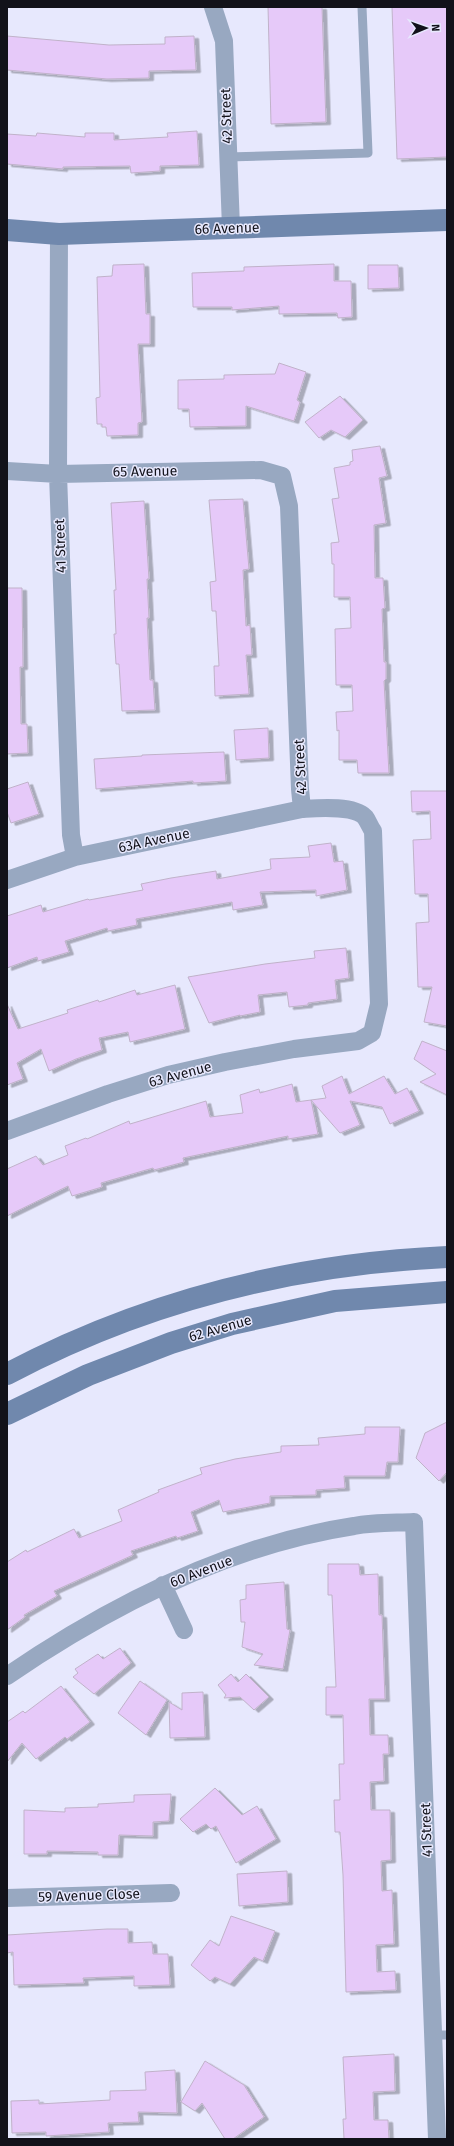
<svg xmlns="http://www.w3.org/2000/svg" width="454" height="2146" font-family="'Fira Sans',sans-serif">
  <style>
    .building { fill: #e6c9f9; stroke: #c0b2c9; filter: url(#shadow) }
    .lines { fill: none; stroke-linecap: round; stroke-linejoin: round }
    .lane { stroke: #98a8c1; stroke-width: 9 }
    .street { stroke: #98a8c1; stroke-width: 18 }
    .secondary { stroke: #7088ad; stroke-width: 22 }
    .labels { text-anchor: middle; stroke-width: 3; stroke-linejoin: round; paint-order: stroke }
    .street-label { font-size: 14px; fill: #12121a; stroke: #e7e8fd }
  </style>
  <defs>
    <filter id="shadow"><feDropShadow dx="4.5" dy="2.5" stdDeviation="0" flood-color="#0004"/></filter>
  </defs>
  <rect width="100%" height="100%" fill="#e7e8fd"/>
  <path class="building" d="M268,7H322L326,122L271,124Z
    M392,7H447V157L397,159Z
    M7,36L109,45L165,44V37L194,36L196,70L149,71V78L107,79L7,70Z
    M197,131L199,165L160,166V171L131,173L130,166L63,167V169L7,164V134L36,136L37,133L85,137V133H114V140L168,137L167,133Z
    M144,264L146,314H150V344H138L142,422L138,423V435L107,436L106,427H102V424H97L96,398L100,397L97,277L112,276L113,265Z
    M334,264V281H351L352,317L338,318L337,313L279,314V306L232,310V307H193L192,273L244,271V267Z
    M368,265H398L399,288L368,289Z
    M279,363L306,372L297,400L300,402L294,421L246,406V426L190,427L189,409H178V380L224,379V375L275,374Z
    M340,396L363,420L345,437L331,430L319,438L305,422Z
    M380,446L387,476L379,478L386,523L374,525L375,578H383L385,608L382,609L384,662H386V679L384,681L389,773H358L357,760H339V730L337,731L336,712L353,711L352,685H336L335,629L351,628L350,597H334V564H332L331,543L339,542L332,499L339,498L334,468L350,465V462L353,461L352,450Z
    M243,499L249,569L243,570L246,626L250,625L252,655H246L249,694L215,696L214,666H219L216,611H212L210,582L216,581L209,500Z
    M144,501L149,579H147L149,618H147L150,680H153L155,710L122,711L119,664H116L114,634H116L114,590H116L111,503Z
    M7,588H22L23,667H20L21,724H27L28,753L7,754Z
    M268,728L269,758L236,760L234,730Z
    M224,752L226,781L193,783V781L96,789L94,759L142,756V755Z
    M28,782L39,814L11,823L7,812V789Z
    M411,791H447V1026L424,1022L432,987H418L416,923L429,922L428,894H415L413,840L431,839L430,811L412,812Z
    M331,843L334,862L343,861L347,890L316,896V890L260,892L263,905L233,910L232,902L136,919L137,925L108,931L107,928L65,941L69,952L38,961L37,957L7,968V916L41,905L43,912L88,899L89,900L143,890L141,884L171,878L216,871L217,879L271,869L270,859L310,857L308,846Z
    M346,948L349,978L335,980L337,999L308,1003V1005L289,1007L287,992L258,995L260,1012L240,1016V1015L209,1023L188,977L265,964L315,958L314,951Z
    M175,985L185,1029L130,1042L128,1032L99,1038L102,1050L76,1059L49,1071L41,1049L17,1063L23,1079L7,1085V1004L18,1029L68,1013L67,1010L98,1000L99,1002L135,990L137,995Z
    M422,1041L447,1051V1095L420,1082L436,1074L414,1059Z
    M342,1076L349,1094L384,1076L395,1094L407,1088L419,1111L390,1124L382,1107L350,1101L360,1125L340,1133L311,1100L318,1134L288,1139V1136L183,1158L184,1162L154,1170L153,1168L101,1183L102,1187L72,1196L68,1186L7,1216V1169L36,1156L43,1165L68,1155L65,1146L86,1138L87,1139L129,1121L130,1124L206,1101L210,1117L243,1113L240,1095L259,1089L260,1093L292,1084L296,1102L326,1098L322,1086Z
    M447,1422V1472L439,1481L416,1458L425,1433Z
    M365,1427H400L398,1462H387L385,1476H344L345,1488L316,1490V1495L270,1496V1503L223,1512L219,1500L191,1512L198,1531L177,1538L176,1536L131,1551L133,1555L54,1591L57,1596L24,1615L25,1617L7,1630V1562L26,1550L27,1552L74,1529L79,1538L122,1521L118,1510L159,1492L158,1490L202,1474L200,1468L235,1459L281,1452V1446L319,1445L318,1438L365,1434Z
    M328,1564H359L360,1575L378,1574L379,1615H382L385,1699H369L370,1735H388L389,1754H383L384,1781L370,1782L371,1810H390L391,1860L381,1861L382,1891L392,1890L394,1944L376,1945L377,1972L395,1971L396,1990L346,1992L343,1875L340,1832H335L334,1800H340L339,1764H344L343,1715H326V1687H336L332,1595H328Z
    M284,1582L287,1629L290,1630L283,1669L254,1665L263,1654L242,1647L245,1622H241L240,1600L246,1599V1585Z
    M120,1648L131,1663L94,1694L73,1677L78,1673L75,1669L98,1654L103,1659Z
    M231,1674L238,1682L246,1674L269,1697L254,1710L240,1697L224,1698L226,1695L218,1685Z
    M140,1681L167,1700L146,1735L118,1713Z
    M61,1686L90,1722L67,1739L65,1737L36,1759L22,1743L7,1762V1722L23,1711L25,1713Z
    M203,1692L205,1737L170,1738L169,1702L182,1710V1693Z
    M215,1788L242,1815L257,1806L276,1839L236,1863L216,1826L211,1829L206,1824L193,1832L180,1819Z
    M171,1794L169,1821L153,1822V1836L119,1835L118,1855H98V1852L47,1851V1854H24V1810L65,1812V1808L98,1807V1804L134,1802V1795Z
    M287,1871L288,1902L239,1906L237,1874Z
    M231,1916L275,1931L263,1961L254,1957L230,1984L215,1977L210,1981L191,1965L210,1940L219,1946Z
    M107,1929H128V1943L152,1942L153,1954H168L170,1985L134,1986V1976L83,1978L84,1983L14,1985L13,1952L7,1953V1935Z
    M394,2054L395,2091L373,2092L374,2120H388L389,2139H344L343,2119H346L343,2057Z
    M205,2061L244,2085L264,2117L233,2139H225L202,2103L195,2111L181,2102Z
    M175,2070L177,2113L138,2112L139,2122L108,2123L109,2132L46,2136V2132L12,2133L11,2101L39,2100V2104L110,2100V2091L146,2090L145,2072Z"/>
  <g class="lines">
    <path class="lane" d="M227,157L368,153L362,7
      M433,2035H447"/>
    <path class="street" d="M213,7L224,41L231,228
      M59,234L58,474L71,835L75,857
      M7,471L58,474L261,470L282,476L289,506L300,789L302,809
      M7,880L75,857L302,809C319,808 353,805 365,817C368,821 370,827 373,831L379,1004L372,1033L358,1041L294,1049L225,1062L168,1075L108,1094L7,1131
      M163,1585L184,1630
      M7,1676C111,1605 229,1545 354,1526C374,1522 395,1523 414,1522L437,2139
      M7,1898L171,1893"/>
    <path class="secondary" d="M7,230L59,234L447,220
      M7,1374C143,1302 293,1264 447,1257
      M7,1414L88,1375L171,1343L232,1324L335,1301L447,1292"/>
  </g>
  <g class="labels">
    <g class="street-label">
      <text transform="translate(226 116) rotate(-92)" y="5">42 Street</text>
      <text transform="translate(227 228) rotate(-2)" y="5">66 Avenue</text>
      <text transform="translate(145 471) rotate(-1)" y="5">65 Avenue</text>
      <text transform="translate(60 546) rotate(-92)" y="5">41 Street</text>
      <text transform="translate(300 767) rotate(-93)" y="5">42 Street</text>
      <text transform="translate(154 840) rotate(-12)" y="5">63A Avenue</text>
      <text transform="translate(180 1074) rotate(-15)" y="5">63 Avenue</text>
      <text transform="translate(220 1328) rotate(-16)" y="5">62 Avenue</text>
      <text transform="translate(201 1571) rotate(-21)" y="5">60 Avenue</text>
      <text transform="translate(426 1830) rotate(-92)" y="5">41 Street</text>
      <text transform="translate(89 1895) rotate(-2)" y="5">59 Avenue Close</text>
    </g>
  </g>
  <rect width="454" height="2146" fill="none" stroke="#12121a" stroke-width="16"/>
  <g transform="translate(426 28) rotate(88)" stroke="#e7e8fd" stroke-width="3" paint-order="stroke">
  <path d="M0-3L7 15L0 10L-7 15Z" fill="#12121a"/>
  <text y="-6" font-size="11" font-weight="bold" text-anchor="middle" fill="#12121a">N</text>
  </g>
</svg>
